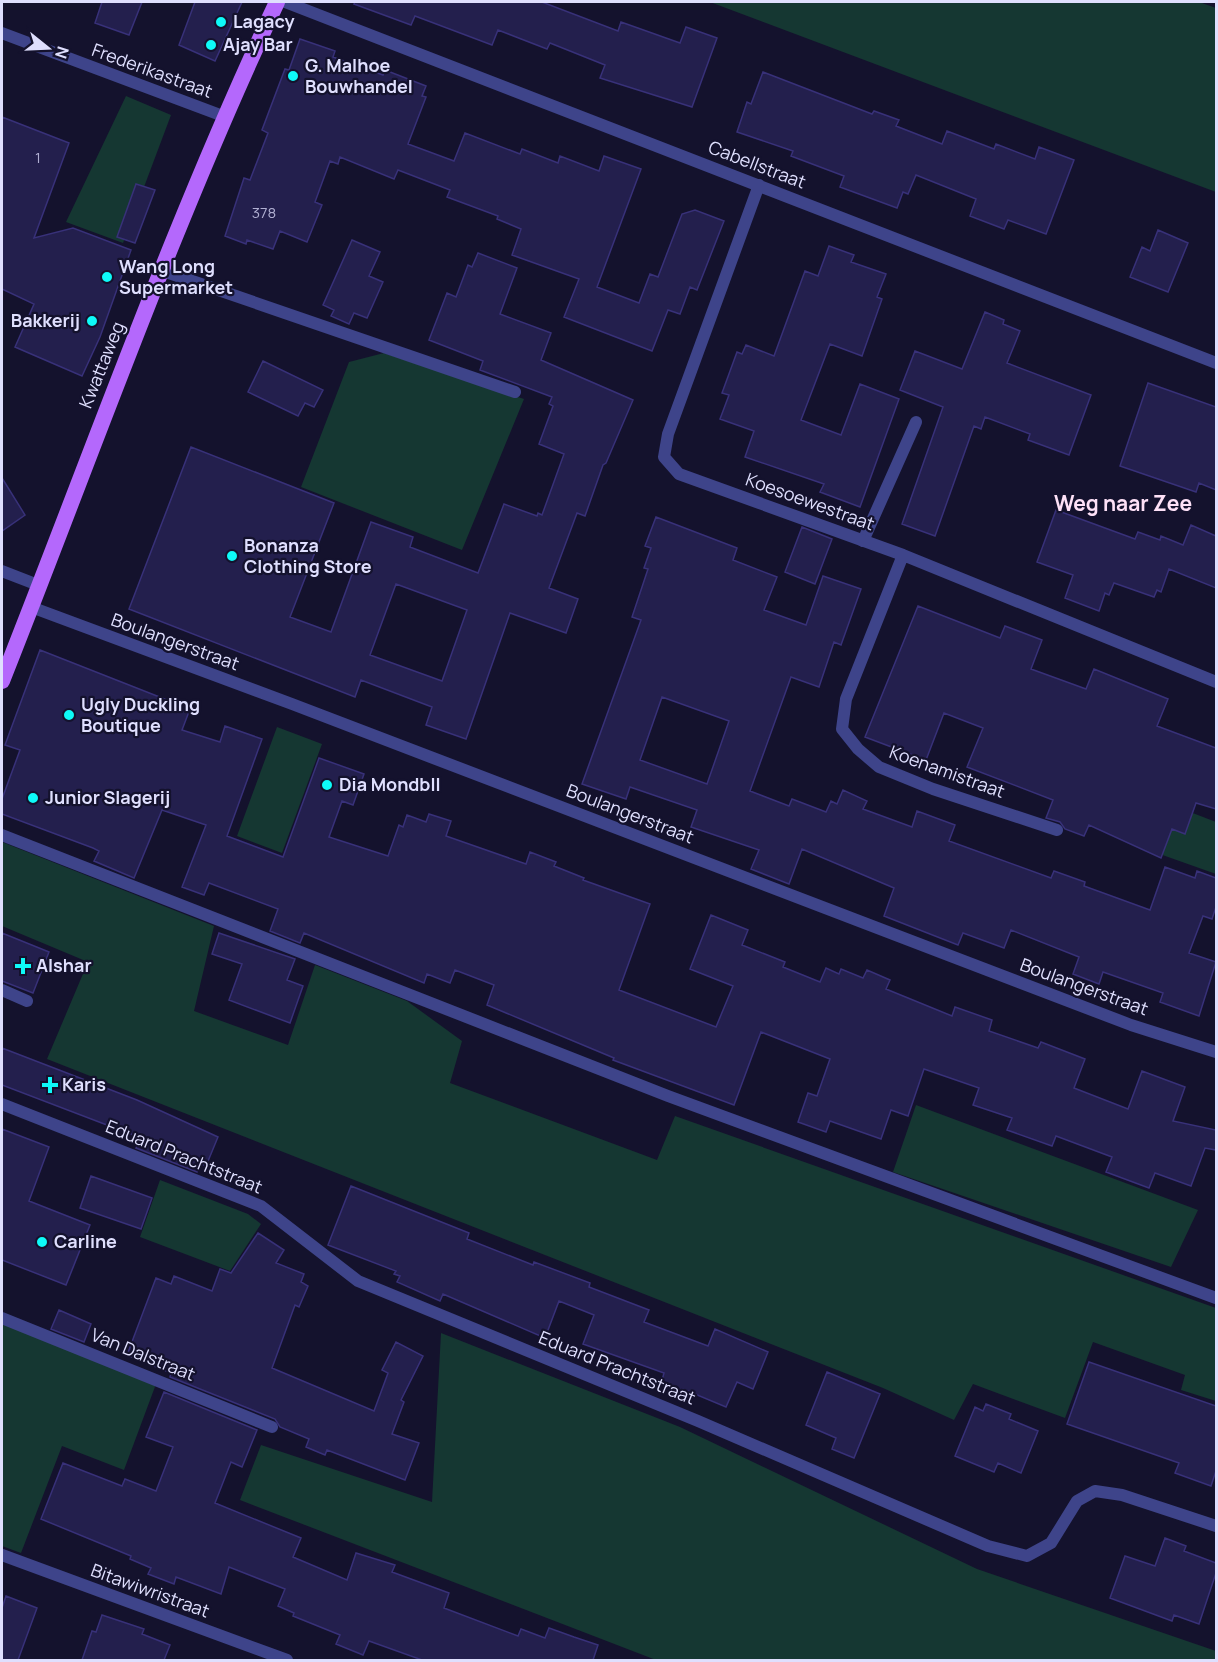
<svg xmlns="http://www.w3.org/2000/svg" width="1218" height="1662" font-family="Manrope,sans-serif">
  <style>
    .green { fill: #153732 }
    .building { fill: #231f4d; stroke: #383179; stroke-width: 1.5; fill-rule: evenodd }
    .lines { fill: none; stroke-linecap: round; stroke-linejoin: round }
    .service { stroke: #3e448a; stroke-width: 12 }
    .minor { stroke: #3e448a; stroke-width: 12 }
    .primary { stroke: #b468fc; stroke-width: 16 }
    .poi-dot { fill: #0efaf8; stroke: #14122d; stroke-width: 2 }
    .labels { text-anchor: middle; stroke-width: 4.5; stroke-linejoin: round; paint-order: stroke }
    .number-label { font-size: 15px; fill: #b0afd2 }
    .poi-label { font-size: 18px; font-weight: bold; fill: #dfdffe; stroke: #14122d; text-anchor: start }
    .street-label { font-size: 18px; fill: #dfdffe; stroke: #14122d }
    .quarter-label { font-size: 21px; font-weight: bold; fill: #fee1f7; stroke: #14122d }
  </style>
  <rect width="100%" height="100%" fill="#14122d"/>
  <path class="green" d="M710,2H1199L1216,8V192Z
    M126,96L171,115L123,243L66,222Z
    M384,353L524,399L462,550L301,487L349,362Z
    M277,727L322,744L282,853L237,836Z
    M1172,805L1216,822V874L1154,852Z
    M2,842L214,926L194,1011L288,1045L315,965L407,1001L462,1041L450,1083L657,1160L675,1116L1216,1308V1401L1181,1390L1185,1375L1093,1342L1065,1418L973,1384L954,1420L883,1388L47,1059L88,962L2,926Z
    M916,1105L1198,1210L1171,1267L893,1172Z
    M160,1180L248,1214L261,1224L230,1271L140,1237Z
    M2,1322L156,1384L124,1470L62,1446L21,1553L2,1546Z
    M441,1333L680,1427L977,1569L1216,1651V1660H656L240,1500L261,1445L432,1502Z"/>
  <path class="building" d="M102,2H142L129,35L95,23Z
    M195,2H242L215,61L179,45Z
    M355,2H542L618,31L621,22L680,43L686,27L717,38L692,107L600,78L605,65L550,43L547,49L498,30L492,45L415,16L411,25L354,4Z
    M300,39L335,51L333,57L383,75L385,70L426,86L422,96L426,97L408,144L454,161L465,133L520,154L522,149L558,163L560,156L599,171L604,156L641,169L597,287L639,303L650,274L658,277L682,214L695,210L724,221L697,290L690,287L680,314L668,310L652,351L564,317L579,279L512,255L521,229L497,219L498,216L447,197L450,190L398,170L394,179L340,157L338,164L330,161L315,202L322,205L307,242L280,231L273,249L247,240L246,244L225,236L244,178L250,180L268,133L262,130L285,69L289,70Z
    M763,72L872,114L874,111L899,120L896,126L942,144L947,131L994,149L996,144L1035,159L1039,147L1074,160L1046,234L1008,220L1004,229L970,216L976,199L916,175L908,194L903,192L897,208L840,187L844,176L791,156L793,151L737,132L747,102L751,104Z
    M2,117L69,143L34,238L73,228L131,250L100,337L82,376L15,347L34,304L2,289Z
    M136,184L155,190L135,243L117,237Z
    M1158,230L1188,243L1168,292L1130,277L1142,247L1150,251Z
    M352,240L380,252L369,276L383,282L367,318L354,313L349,324L331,316L334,310L323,305Z
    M829,246L854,255L851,262L886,274L877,297L882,299L862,356L830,344L801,420L841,435L860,384L899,399L860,507L820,492L824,484L745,457L754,431L720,419L729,395L722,393L737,352L742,354L746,345L774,356L805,271L818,276Z
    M478,253L517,268L500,314L551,333L541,360L633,400L606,463L603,465L585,516L577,513L549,588L578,599L566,633L510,613L466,739L426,725L432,707L361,680L355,697L129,609L191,447L334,503L290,617L331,632L371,522L413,537L410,547L478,573L504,504L537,516L538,513L542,515L564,454L539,444L553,406L549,404L552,397L480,370L483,361L429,340L447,293L456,297L468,265L472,267ZM396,584L467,610L442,681L370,655Z
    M985,312L1004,320L1003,324L1020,331L1007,363L1091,395L1069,455L1028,440L1030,434L985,417L981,429L974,426L935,536L902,524L943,407L900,390L915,351L962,369Z
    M263,361L323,390L314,407L305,403L298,416L248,392Z
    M1148,383L1216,407V490L1199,483L1196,492L1120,466Z
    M2,478L25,515L2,531Z
    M1056,510L1135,539L1138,532L1160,540L1161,536L1183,545L1191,525L1216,536V588L1169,569L1161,592L1157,590L1154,597L1114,583L1109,595L1105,593L1099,611L1065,598L1073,575L1037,562Z
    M656,517L737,548L733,560L777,577L764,610L806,625L823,576L861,589L841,645L834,642L819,687L791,677L750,791L789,806L792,799L826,812L831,801L837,804L843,790L867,801L863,809L912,827L917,811L955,825L949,841L1051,878L1054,871L1085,882L1084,886L1150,910L1165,867L1195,878L1197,871L1216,878V907L1212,919L1203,916L1189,953L1216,962L1199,1016L1160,1002L1163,993L1103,972L1099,984L1073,974L1079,957L1011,930L1004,948L963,933L958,945L884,916L894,888L802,849L789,884L751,869L759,850L691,827L697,810L630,787L626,799L582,784L641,620L632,617L648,569L644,568L651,548L645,546ZM662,697L729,721L707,784L640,760Z
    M802,527L832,539L815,584L785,572Z
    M918,606L1000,638L1005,626L1042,640L1031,669L1086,689L1094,669L1168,699L1157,726L1216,748V809L1196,803L1185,834L1172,829L1161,858L1089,825L1084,836L1065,829L1060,822L1046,818L1053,800L967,767L983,728L944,713L926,760L865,737Z
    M40,650L190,709L182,730L220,742L225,726L262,739L227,836L283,857L319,758L364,774L353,805L342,801L329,837L388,856L399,825L403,827L407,815L426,822L429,814L451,821L446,836L526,864L530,852L556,862L554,866L584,878L583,880L650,904L619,990L716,1027L733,986L690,969L711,915L748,930L742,945L785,962L783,967L820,982L826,968L839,974L841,969L863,978L867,970L890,980L886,989L952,1016L955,1007L992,1020L989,1031L1038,1048L1041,1042L1085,1059L1074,1088L1128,1109L1142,1071L1185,1087L1173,1121L1216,1130V1150L1205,1148L1191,1186L1155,1173L1149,1188L1106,1172L1112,1157L1056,1136L1052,1146L1007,1130L1012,1118L973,1105L979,1088L924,1069L908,1116L891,1110L881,1139L830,1121L826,1132L798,1122L808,1093L817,1096L830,1059L761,1032L734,1105L613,1060L614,1058L487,1005L494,985L455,970L450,983L427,974L424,983L304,933L300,943L270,931L278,909L209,883L204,895L182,887L206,825L162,810L134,878L94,861L99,851L93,848L2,814V799L20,750L5,745Z
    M2,933L49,952L33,993L2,981Z
    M219,933L295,959L287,980L303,986L290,1023L229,1000L242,964L212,954Z
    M2,1048L137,1100L218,1137L206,1166L200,1163L197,1172L136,1148L141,1138L2,1085Z
    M2,1129L49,1147L29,1201L90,1225L66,1285L2,1260Z
    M91,1176L152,1198L141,1229L80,1208Z
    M351,1186L469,1233L467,1239L533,1265L534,1262L590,1283L589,1287L649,1310L644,1322L708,1346L715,1329L768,1352L753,1389L737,1382L726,1407L683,1389L682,1392L661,1384L664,1373L583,1344L594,1315L559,1301L545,1338L443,1294L440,1301L397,1282L400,1276L394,1274L396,1271L328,1245Z
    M258,1233L284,1250L276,1263L304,1274L301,1282L308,1286L299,1307L295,1305L272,1368L374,1411L388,1373L382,1370L396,1342L423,1356L401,1400L404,1402L392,1434L419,1443L405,1480L327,1450L325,1455L306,1447L309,1439L280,1427L275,1419L170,1377L171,1373L127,1355L156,1278L171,1284L174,1276L212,1291L220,1269L231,1273Z
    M59,1310L91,1324L84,1342L51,1329Z
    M1089,1362L1216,1406V1471L1211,1486L1175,1473L1179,1463L1067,1424Z
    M827,1372L880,1394L854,1458L832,1449L836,1438L806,1425Z
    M164,1392L257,1430L242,1467L231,1462L215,1503L301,1538L293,1557L347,1580L356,1553L395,1565L392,1572L449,1593L444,1608L518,1636L521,1629L545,1638L549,1628L574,1637L598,1645L593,1660H422L369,1641L363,1655L336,1644L340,1635L293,1616L294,1613L278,1606L285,1589L229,1567L221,1594L176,1577L174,1584L148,1574L151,1568L130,1559L131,1556L41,1519L63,1463L122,1486L125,1479L156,1491L173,1447L146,1437Z
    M986,1404L1011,1414L1009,1419L1038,1431L1021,1473L998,1463L994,1472L955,1456L975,1407L983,1411Z
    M1165,1538L1186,1546L1184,1551L1216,1563V1573L1199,1624L1174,1615L1172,1621L1110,1598L1125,1556L1155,1566Z
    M6,1596L37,1608L18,1660H2V1608Z
    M102,1615L144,1629L142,1634L170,1645L164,1660H82L92,1631L96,1632Z"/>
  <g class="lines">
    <path class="service" d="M863,541L916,422
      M2,571L38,585
      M2,990L27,1001
      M2,1318L272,1427"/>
    <path class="minor" d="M285,2L1216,363
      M2,33L223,116
      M759,185L668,434L664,457L679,474L903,555L1216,682
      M163,271L515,392
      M903,555L846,699L842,729L858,749L879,767L933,789L1057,830
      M31,607L292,704L1131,1025L1216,1052
      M2,835L668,1096L1216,1298
      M2,1104L261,1206L358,1281L698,1421L988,1546L1027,1556L1051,1543L1077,1501L1095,1491L1122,1495L1216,1526
      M2,1555L287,1660"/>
    <path class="primary" d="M2,681C92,454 173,223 277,2"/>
  </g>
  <g class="poi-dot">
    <circle cx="221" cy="22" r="6"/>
    <circle cx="211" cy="45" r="6"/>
    <circle cx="293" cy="76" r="6"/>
    <circle cx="107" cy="277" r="6"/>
    <circle cx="92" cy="321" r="6"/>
    <circle cx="232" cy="556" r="6"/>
    <circle cx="69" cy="715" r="6"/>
    <circle cx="327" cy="785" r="6"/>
    <circle cx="33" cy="798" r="6"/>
    <path d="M20 957h6v6h6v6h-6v6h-6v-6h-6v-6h6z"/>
    <path d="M47 1076h6v6h6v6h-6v6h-6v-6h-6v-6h6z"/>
    <circle cx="42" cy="1242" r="6"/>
  </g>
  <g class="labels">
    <g class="number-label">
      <text x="38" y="163">1</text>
      <text x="264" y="218">378</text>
    </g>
    <g class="poi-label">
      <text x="233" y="28">Lagacy</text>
      <text x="223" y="51">Ajay Bar</text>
      <text x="305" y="72">G. Malhoe<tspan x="305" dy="21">Bouwhandel</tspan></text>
      <text x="119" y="273">Wang Long<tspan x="119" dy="21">Supermarket</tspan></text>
      <text x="80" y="327" text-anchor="end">Bakkerij</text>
      <text x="244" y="552">Bonanza<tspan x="244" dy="21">Clothing Store</tspan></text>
      <text x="81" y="711">Ugly Duckling<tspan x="81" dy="21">Boutique</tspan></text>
      <text x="339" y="791">Dia Mondbll</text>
      <text x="45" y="804">Junior Slagerij</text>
      <text x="36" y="972">Alshar</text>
      <text x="62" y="1091">Karis</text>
      <text x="54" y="1248">Carline</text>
    </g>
    <g class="street-label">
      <text transform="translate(152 71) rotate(20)" y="6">Frederikastraat</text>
      <text transform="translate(757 165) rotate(21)" y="6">Cabellstraat</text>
      <text transform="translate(102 365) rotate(-68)" y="6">Kwattaweg</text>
      <text transform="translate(810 502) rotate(20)" y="6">Koesoewestraat</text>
      <text transform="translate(175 642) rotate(20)" y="6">Boulangerstraat</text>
      <text transform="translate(947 772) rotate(20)" y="6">Koenamistraat</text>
      <text transform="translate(630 814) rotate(21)" y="6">Boulangerstraat</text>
      <text transform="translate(1084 987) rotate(20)" y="6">Boulangerstraat</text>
      <text transform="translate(184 1157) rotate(22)" y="6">Eduard Prachtstraat</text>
      <text transform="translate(143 1355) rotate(22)" y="6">Van Dalstraat</text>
      <text transform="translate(617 1368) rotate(22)" y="6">Eduard Prachtstraat</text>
      <text transform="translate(150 1591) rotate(20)" y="6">Bitawiwristraat</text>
    </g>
    <g class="quarter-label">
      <text x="1123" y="511">Weg naar Zee</text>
    </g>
  </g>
  <rect width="1218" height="1662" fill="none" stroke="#dfdffe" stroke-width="6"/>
  <g transform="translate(48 48) rotate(108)" stroke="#14122d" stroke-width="4.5" paint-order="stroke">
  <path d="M0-4.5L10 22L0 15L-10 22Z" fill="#dfdffe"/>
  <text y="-9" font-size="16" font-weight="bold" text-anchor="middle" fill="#dfdffe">N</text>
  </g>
</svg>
